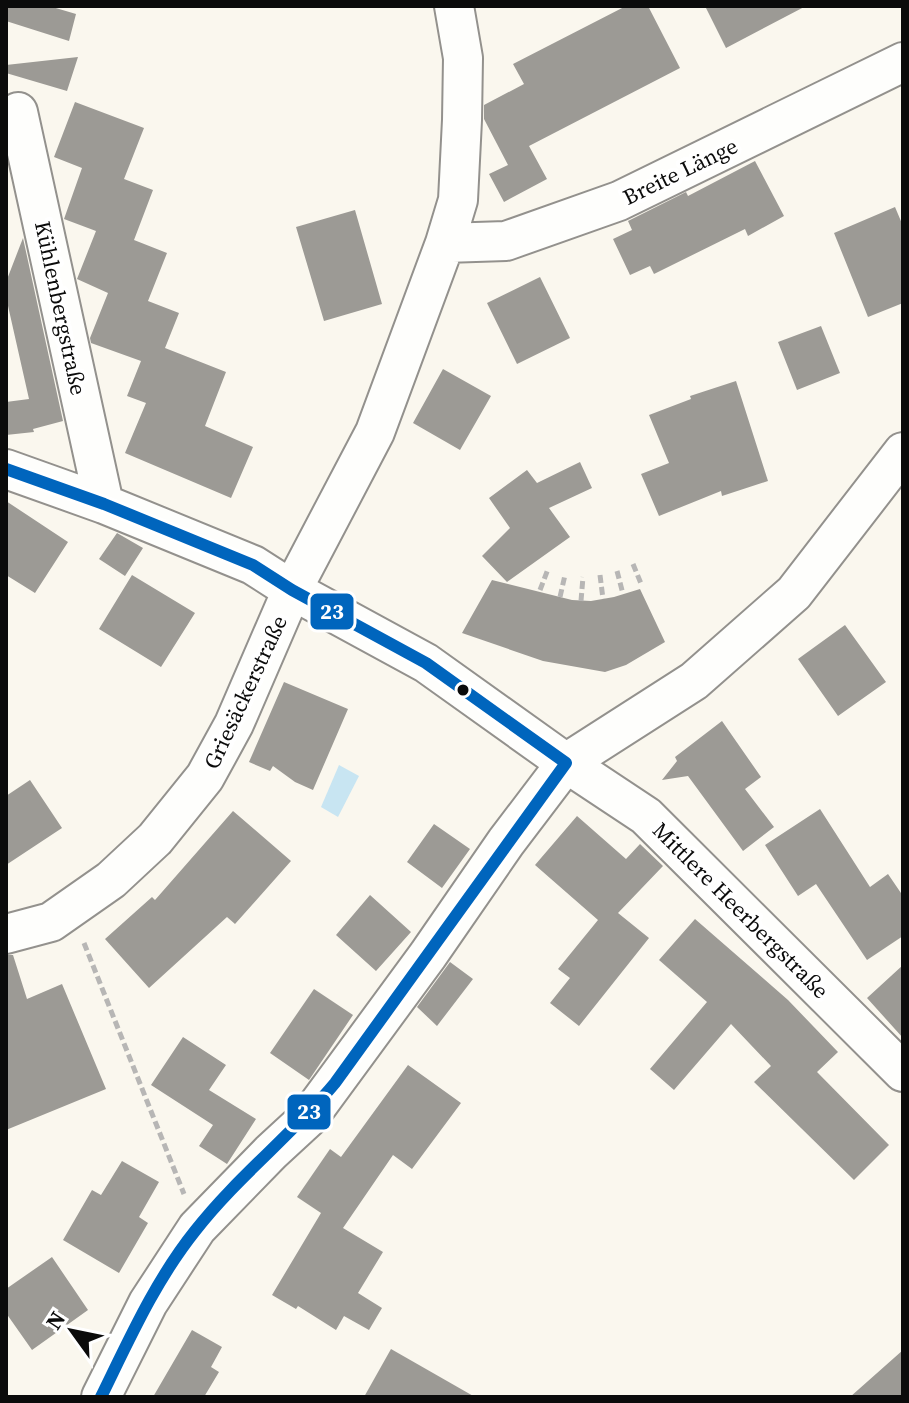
<svg xmlns="http://www.w3.org/2000/svg" width="909" height="1403" font-family="'Source Serif 4',serif">
  <style>
    .water { fill: #c8e5f2 }
    .building { fill: #9c9a95 }
    .lines { fill: none; stroke-linecap: round; stroke-linejoin: round }
    .minor-casing { stroke: #93918d; stroke-width: 42 }
    .path { stroke: #b7b6b5; stroke-width: 5; stroke-dasharray: 8 4; stroke-linecap: butt }
    .minor { stroke: #fefefc; stroke-width: 38 }
    .bus-1-casing { stroke: #fff; stroke-width: 18 }
    .bus-1 { stroke: #0065bd; stroke-width: 12 }
    .bus-dot { fill: #0b0b0b; stroke: #fff; stroke-width: 3 }
    .labels { text-anchor: middle; stroke-width: 8; stroke-linejoin: round; paint-order: stroke }
    .street-label { font-size: 22px; fill: #0b0b0b; stroke: #fff }
    .line-badge { stroke: #fff; stroke-width: 3 }
    .badge-label { font-size: 22px; text-anchor: middle; font-weight: bold; fill: #fff }
  </style>
  <rect width="100%" height="100%" fill="#faf7ee"/>
  <path class="water" d="M339,765L359,776L338,817L321,807Z"/>
  <path class="building" d="M6,6H49L76,14L69,41L6,21Z
    M626,6H648L680,68L529,146L547,179L504,202L489,174L508,165L484,119V105L524,84L513,64Z
    M705,6H806L726,48Z
    M78,57L67,91L6,73V65Z
    M75,102L144,128L124,179L153,190L134,240L167,253L148,301L179,313L165,348L226,372L205,426L253,447L231,498L125,453L146,403L127,396L141,361L91,343L90,338L108,293L77,279L96,231L64,219L82,168L54,157Z
    M755,161L784,216L748,236L745,229L654,274L650,266L630,275L613,239L632,230L628,221L686,192L688,196Z
    M895,207L903,226V303L868,317L834,233Z
    M355,210L382,304L324,321L296,227Z
    M23,238L63,421L33,429L34,432L6,435V402L29,399L6,297V282Z
    M540,277L570,338L517,364L487,303Z
    M821,326L840,373L797,390L778,342Z
    M443,369L491,396L460,450L413,423Z
    M736,381L768,481L722,496L721,491L659,516L641,474L669,463L649,415L691,399L690,396Z
    M580,462L592,488L549,508L570,537L507,582L482,556L510,528L489,498L527,470L537,483Z
    M6,501L68,542L35,593L6,575Z
    M117,533L143,548L125,576L99,559Z
    M132,575L195,613L161,667L99,629Z
    M492,580L572,600L591,601L614,597L640,589L665,642L626,665L605,672L543,661L462,633Z
    M845,625L886,682L838,716L798,659Z
    M284,682L348,709L313,790L295,782L273,766L270,771L249,762Z
    M722,721L761,777L745,789L774,827L743,851L688,776L662,780L677,761L675,757Z
    M30,780L62,828L6,865V796Z
    M820,809L870,887L888,874L903,896V936L867,960L816,884L798,896L765,845Z
    M233,811L291,861L235,924L227,917L149,988L105,939L152,897L155,900Z
    M577,816L626,859L640,844L663,866L618,913L649,938L579,1026L550,1003L570,978L558,969L598,920L535,865Z
    M434,824L470,849L442,888L407,862Z
    M370,895L411,932L376,971L336,935Z
    M695,919L788,1000L838,1052L817,1072L889,1145L854,1180L754,1082L771,1066L731,1024L674,1090L650,1069L707,1002L659,960Z
    M6,955H13L27,999L62,984L106,1089L6,1130Z
    M450,962L473,979L437,1026L417,1007Z
    M903,965V1038L867,998Z
    M314,989L353,1015L309,1080L270,1053Z
    M183,1037L226,1065L209,1090L256,1119L227,1164L199,1146L213,1125L151,1085Z
    M408,1065L461,1103L412,1169L393,1155L343,1228L383,1252L358,1293L382,1308L369,1330L344,1316L336,1330L298,1306L296,1309L272,1295L321,1213L297,1197L330,1149L341,1157Z
    M122,1161L159,1182L139,1217L148,1223L119,1273L63,1240L92,1190L101,1195Z
    M52,1257L88,1310L32,1350L6,1313V1289Z
    M192,1330L222,1347L211,1367L219,1372L204,1397H153Z
    M391,1349L475,1397H364Z
    M903,1350V1397H850Z"/>
  <g class="lines">
    <g class="minor-casing">
      <path id="minor" d="M18,112L104,504
        M445,243L506,241L619,201L903,62
        M6,469L104,504L253,565L292,590L426,663L566,763L646,816L903,1072
        M6,934L51,922L111,880L155,839L205,777L234,724L292,590L375,432L445,243L458,200L462,120L463,58L454,6
        M101,1397L148,1303L197,1228L271,1152L309,1117L428,955L506,842L566,763L694,681L794,593L903,452"/>
    </g>
    <path class="path" d="M633,564L642,586
      M617,571L623,594
      M600,575L603,599
      M540,590L548,569
      M560,597L565,575
      M581,601L583,577
      M84,943L184,1194"/>
    <use href="#minor" class="minor"/>
    <g class="bus-1-casing">
      <path id="bus-1" d="M6,469L104,504L253,565L292,590L426,663L566,763L335,1083C292,1135 237,1177 195,1231C155,1281 129,1340 101,1397"/>
    </g>
    <use href="#bus-1" class="bus-1"/>
  </g>
  <circle class="bus-dot" cx="463" cy="690" r="7"/>
  <g class="labels">
    <g class="street-label">
      <text transform="translate(680 171) rotate(-26)" y="8">Breite Länge</text>
      <text transform="translate(61 308) rotate(78)" y="8">Kühlenbergstraße</text>
      <text transform="translate(245 692) rotate(-65)" y="8">Griesäckerstraße</text>
      <text transform="translate(741 910) rotate(45)" y="8">Mittlere Heerbergstraße</text>
    </g>
  </g>
  <g class="line-badge">
    <rect x="309" y="592" width="46" height="39" rx="8" fill="#0065bd"/>
    <rect x="286" y="1093" width="46" height="38" rx="8" fill="#0065bd"/>
  </g>
  <g class="badge-label">
    <text x="332" y="619">23</text>
    <text x="309" y="1119">23</text>
  </g>
  <rect width="909" height="1403" fill="none" stroke="#0b0b0b" stroke-width="16"/>
  <g transform="translate(72 1331) rotate(303)" stroke="#ffffff" stroke-width="6" paint-order="stroke">
  <path d="M0-6L14 30L0 20L-14 30Z" fill="#0b0b0b"/>
  <text y="-12" font-size="22" font-weight="bold" text-anchor="middle" fill="#0b0b0b">N</text>
  </g>
</svg>
